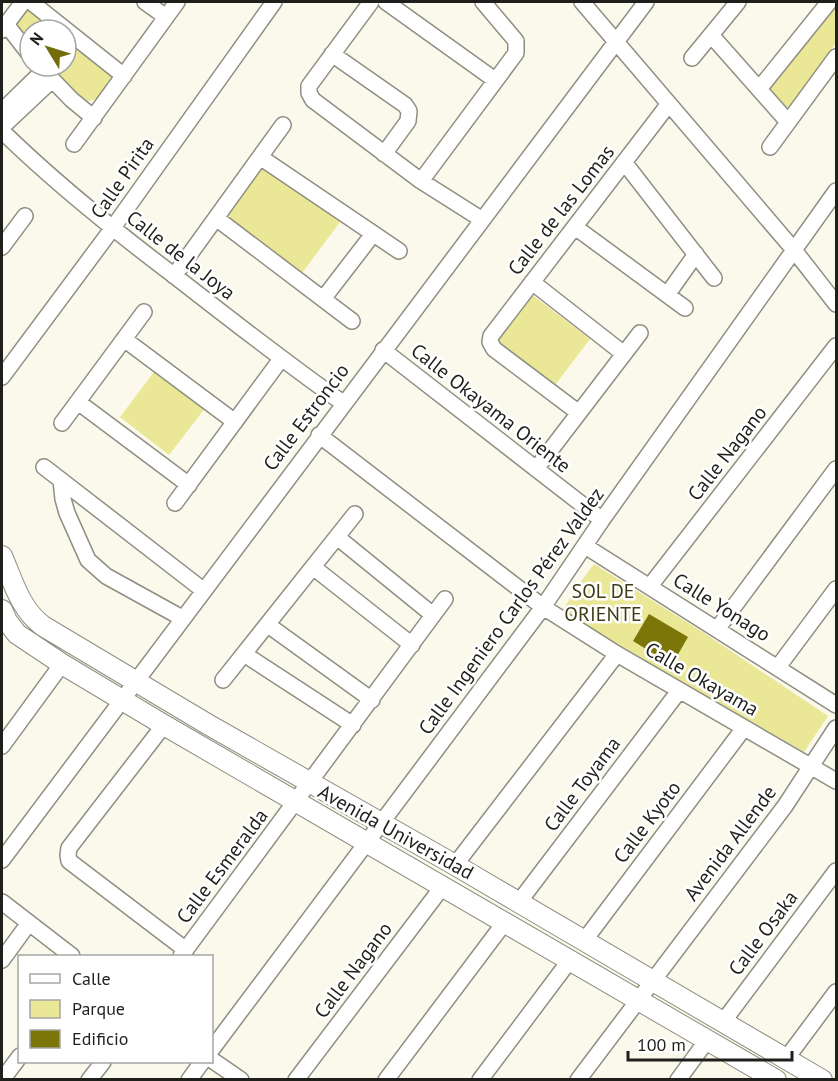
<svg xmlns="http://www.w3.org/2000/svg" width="838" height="1081" font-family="'PT Sans',sans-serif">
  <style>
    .green { fill: #eae796 }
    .building { fill: #7c7608 }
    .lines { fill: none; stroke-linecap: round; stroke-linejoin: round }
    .minor-casing { stroke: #8e8e82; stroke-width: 18 }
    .major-casing { stroke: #8e8e82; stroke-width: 22 }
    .minor { stroke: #fff; stroke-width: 15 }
    .major { stroke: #fff; stroke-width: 20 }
    .labels { text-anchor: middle; stroke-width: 5; stroke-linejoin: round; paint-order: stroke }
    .street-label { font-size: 20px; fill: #1f1f1b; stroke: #fff }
    .park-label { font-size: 20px; fill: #3e3b14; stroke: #fff }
  </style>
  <rect width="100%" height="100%" fill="#faf9ec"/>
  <path class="green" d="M836,2V43L788,108L769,90Z
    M27,7L56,30H30V42L15,21Z
    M66,38L114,77C106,92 102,101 85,101L48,66H66Z
    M264,166L340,222L302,273L227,216Z
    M531,294L590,339L555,385L496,340Z
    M160,364L210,402L169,455L120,417Z
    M594,564L701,631L828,716L804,752L562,612L576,588Z"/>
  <path class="building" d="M649,614L688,637L672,665L633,641Z"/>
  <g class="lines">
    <g class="minor-casing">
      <path id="minor" d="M31,2L124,76
        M145,2L166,17
        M371,2L309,86V93L313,100L421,181L481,219
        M386,2L495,80
        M582,2L794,250L836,304
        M6,24L30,55
        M2,30L23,2
        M711,35L788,122
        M332,54L405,105L409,111L408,121L384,154
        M692,58L738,2
        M39,66L72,100L94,118
        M759,89L829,2
        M2,111L43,71
        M2,127L52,80
        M2,131C56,184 115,231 176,277C231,320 286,363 343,403
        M74,144L177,2
        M770,147L836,57
        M260,157L399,251
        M624,162L714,278
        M421,181L516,53V41L483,2
        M216,218L352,321
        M575,227L685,308
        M2,247L25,216
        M174,276L283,125
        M532,282L624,354
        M667,295L696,254
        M323,299L373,234
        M124,339L235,422
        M383,350L602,520
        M2,377L112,229L274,2
        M78,402L189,485
        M579,413L494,349L490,342L491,336L668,105
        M62,423L144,312
        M319,435L543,607L617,654L836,781
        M44,467L203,590
        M536,469L640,333
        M61,480L63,499L67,513L88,560L106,576L182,618
        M175,503L281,359
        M337,537L433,615
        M585,546L836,705
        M313,567L412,645
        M650,586L836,346
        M268,625L372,700
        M718,628L836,469
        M244,654L353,725
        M778,667L836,589
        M223,680L355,514
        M164,725L69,848L68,855L69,861L186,950
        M2,746L62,664
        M2,860L646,2
        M455,865L617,654
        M2,902L72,956
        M519,902L679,691
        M584,941L744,728
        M181,956L445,599
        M2,960L29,923
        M723,1022L836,871
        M212,1049L543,607L602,520L836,191
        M786,1059L836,992
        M212,1060L241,1080
        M2,1080L20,1056
        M89,1080L103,1062
        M189,1080L202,1062
        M296,1080L443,886
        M386,1080L505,922
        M480,1080L570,960
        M578,1080L785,806L836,728
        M678,1080L708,1039"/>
    </g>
    <g class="major-casing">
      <path id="major" d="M2,556C13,581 20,609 43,626L209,725L455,865L822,1080
        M2,610L7,621L17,634L62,664L164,725L776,1080"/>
    </g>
    <use href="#minor" class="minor"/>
    <use href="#major" class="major"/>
  </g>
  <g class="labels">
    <g class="street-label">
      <text transform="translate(122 178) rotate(-55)" y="7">Calle Pirita</text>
      <text transform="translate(561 210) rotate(-52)" y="7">Calle de las Lomas</text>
      <text transform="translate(181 255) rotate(38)" y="7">Calle de la Joya</text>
      <text transform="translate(491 408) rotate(38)" y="7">Calle Okayama Oriente</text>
      <text transform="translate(306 417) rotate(-53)" y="7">Calle Estroncio</text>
      <text transform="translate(727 453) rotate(-52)" y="7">Calle Nagano</text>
      <text transform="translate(722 607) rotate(32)" y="7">Calle Yonago</text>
      <text transform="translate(511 611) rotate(-54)" y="7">Calle Ingeniero Carlos Pérez Valdez</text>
      <text transform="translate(702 679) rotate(30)" y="7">Calle Okayama</text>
      <text transform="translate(582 784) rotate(-53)" y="7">Calle Toyama</text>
      <text transform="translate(647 822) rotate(-53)" y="7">Calle Kyoto</text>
      <text transform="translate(396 832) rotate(29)" y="7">Avenida Universidad</text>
      <text transform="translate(730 843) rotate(-53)" y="7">Avenida Allende</text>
      <text transform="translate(222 866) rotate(-53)" y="7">Calle Esmeralda</text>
      <text transform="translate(763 933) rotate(-53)" y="7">Calle Osaka</text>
      <text transform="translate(353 970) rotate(-53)" y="7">Calle Nagano</text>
    </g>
    <g class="park-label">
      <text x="603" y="598">SOL DE<tspan x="603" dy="23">ORIENTE</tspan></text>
    </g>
  </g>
  <rect width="838" height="1081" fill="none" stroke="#1f1f1b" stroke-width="6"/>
  <rect x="18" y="955" width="195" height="108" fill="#ffffff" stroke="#a5a5a4" stroke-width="1.5"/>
  <rect x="30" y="974" width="30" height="9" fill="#ffffff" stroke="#a5a5a4" stroke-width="1.5"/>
  <text x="72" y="985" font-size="18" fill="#1f1f1b">Calle</text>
  <rect x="30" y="1000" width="30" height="18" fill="#eae796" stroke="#a5a5a4" stroke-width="1.5"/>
  <text x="72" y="1015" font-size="18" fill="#1f1f1b">Parque</text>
  <rect x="30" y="1030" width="30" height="18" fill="#7c7608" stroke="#a5a5a4" stroke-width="1.5"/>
  <text x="72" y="1045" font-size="18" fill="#1f1f1b">Edificio</text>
  <g transform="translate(48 48) rotate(308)"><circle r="28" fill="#ffffff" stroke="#a5a5a4" stroke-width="1.5"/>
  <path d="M0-4.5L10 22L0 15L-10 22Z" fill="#726c0a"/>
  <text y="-9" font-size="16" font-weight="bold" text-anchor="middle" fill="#1f1f1b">N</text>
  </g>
  <path d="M628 1051v9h164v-9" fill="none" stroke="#1f1f1b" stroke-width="3"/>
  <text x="637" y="1051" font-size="18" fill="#1f1f1b" stroke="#ffffff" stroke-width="4.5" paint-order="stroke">100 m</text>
</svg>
